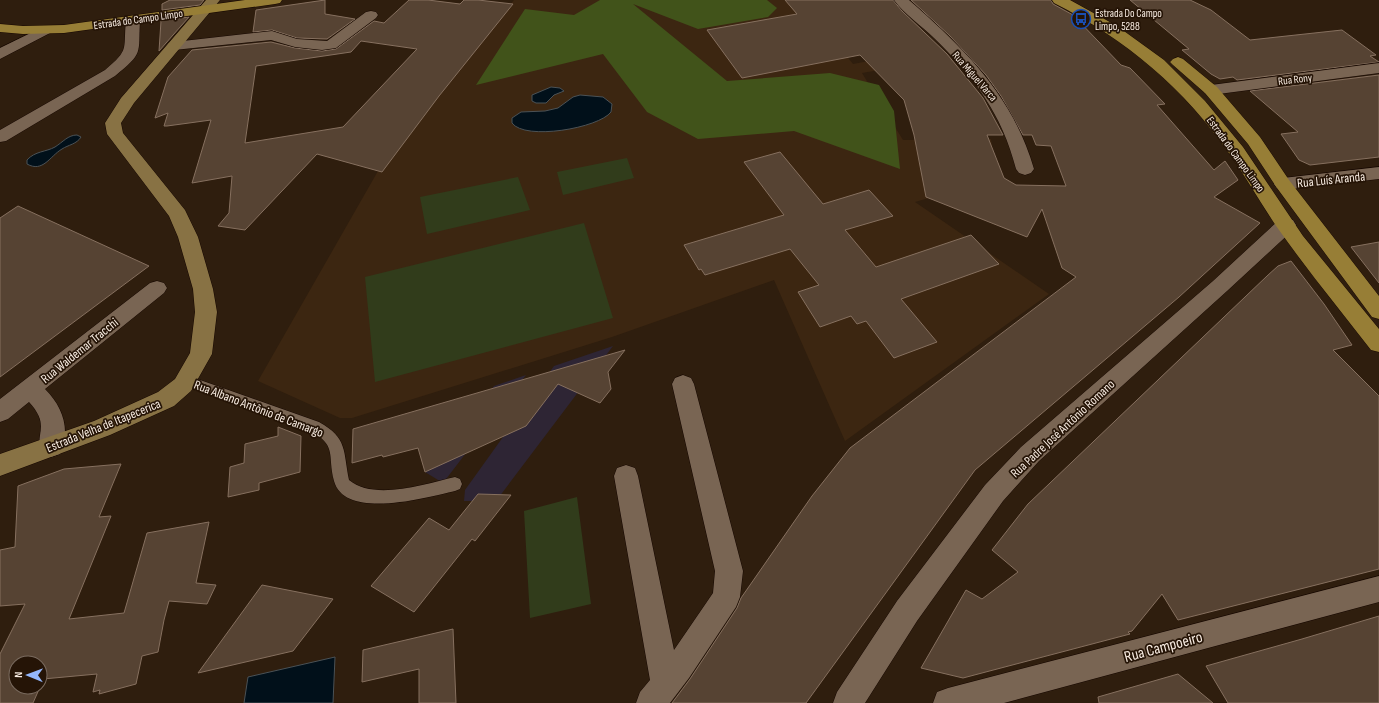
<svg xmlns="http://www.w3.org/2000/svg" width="1379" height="703" font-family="'Sofia Sans Condensed',sans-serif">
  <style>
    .commercial { fill: #2e2534 }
    .built { fill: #3c2611 }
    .green { fill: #313c1b }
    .forest { fill: #41531a }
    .water { fill: #01101a; stroke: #4b5256 }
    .building { fill: #564333; stroke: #86705f; fill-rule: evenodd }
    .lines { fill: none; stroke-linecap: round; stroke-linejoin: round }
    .lane-casing { stroke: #160700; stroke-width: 1 }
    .street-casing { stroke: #160700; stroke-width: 1 }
    .secondary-casing { stroke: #160700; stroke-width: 1 }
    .primary-casing { stroke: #160700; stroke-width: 1 }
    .lane { fill: #796553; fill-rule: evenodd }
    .street { fill: #796553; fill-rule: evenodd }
    .secondary { fill: #887244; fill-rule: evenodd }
    .primary { fill: #977e36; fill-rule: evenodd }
    .labels { text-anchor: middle; stroke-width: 3.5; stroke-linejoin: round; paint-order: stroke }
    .far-poi-label { font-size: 11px; fill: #f7ebe1; stroke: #251406; text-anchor: start }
    .far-street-label { font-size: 11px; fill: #f7ebe1; stroke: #251406 }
    .street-label { font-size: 13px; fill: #f7ebe1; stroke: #251406 }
    .near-street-label { font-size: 16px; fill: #f7ebe1; stroke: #251406 }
  </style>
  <rect width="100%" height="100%" fill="#2f1e0e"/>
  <path class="commercial" d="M613,346L496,501H464L465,490L554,366Z
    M526,375L443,483L425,472L494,386Z"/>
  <path class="built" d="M514,0H801L853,64L927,50L937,60L862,73L903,140L991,139L993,153L991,180L915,202L1049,294L845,441L774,280L612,337L352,418H340L258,381L382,164Z"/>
  <path class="green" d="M627,158L634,178L563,195L557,172Z
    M518,177L530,210L427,234L420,197Z
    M584,223L613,318L375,382L365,277Z
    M577,497L591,604L530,618L524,511Z"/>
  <path class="forest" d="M600,0H767L777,8L768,17L698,29L633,4L727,81L830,73L879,85L894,111L900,169L794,131L698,139L647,112L603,54L476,85L525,9L574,15Z"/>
  <path class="water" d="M551,87L560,88L564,91L554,95L546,103H536L532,101V95Z
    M580,95L603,97L612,104L611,112C599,128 525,141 512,123V118L521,112L545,111L558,108L573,97Z
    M77,135L81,137C77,144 68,145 62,149C50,156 43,173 27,164V160C35,151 46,152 55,147C63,142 68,135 77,135Z
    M335,657L333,703H244L248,677Z"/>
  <path class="building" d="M170,0H204L200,5L162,10V4Z
    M325,0V14L355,19L327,39L297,38L272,30L253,32L256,10Z
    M409,0H428L460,4L464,0H478L513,4L439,96L382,172L317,154L245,230L218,226L229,213L232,176L192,183L211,120L167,126H164L168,113L155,118L168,77L192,50L271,42L295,48L322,51L336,49L374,21L384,23ZM361,41L417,49L343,127L245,143L256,66L351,52Z
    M785,0H893L902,11L947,54L983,98L1003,135H987L1004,178L1016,185L1066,186L1051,146L1036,145L1032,135H1023L1001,96L986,75L950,36L911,0H1051L1053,4L1073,15L1121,65L1130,68L1165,104L1157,105L1214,170L1225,161L1238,180L1214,197L1260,223L1179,297L975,470L806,703H672L690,679L737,608L741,598L812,496L850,448L1076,277L1062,268L1042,209L1027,237L926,197L914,135L904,100L860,55L742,78L707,30L797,14Z
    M1130,0H1190L1211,10L1250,40L1342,30L1376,55L1370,56L1379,62L1237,80L1233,77L1220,79L1211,74L1182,50L1189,49Z
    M189,17L173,35L159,51L161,21Z
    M1379,75V157L1310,165L1299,160L1281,134L1298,132L1250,91Z
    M780,152L823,204L869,190L893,216L845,230L876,267L971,235L999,264L901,299L937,342L894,358L866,321L857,324L851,316L820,327L798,292L819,285L790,249L705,275L701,269L699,270L684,245L784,215L744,162Z
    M18,206L149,266L0,377V218Z
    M1379,242V283L1351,247Z
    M1291,261L1324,304L1352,345L1333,350L1379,396V569L1178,620L1162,594L1132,631L1128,632L1130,634L963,678L921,668L966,590L982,599L1018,572L992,550L1028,504L1267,276L1278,266Z
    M625,350L608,372L611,389L600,403L558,384L526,426L425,472L418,448L383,457L382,455L352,463L353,429Z
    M278,427L301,436L300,472L259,483V490L228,497L230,467L244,463L245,444L278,436Z
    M121,464L99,517L111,516L69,619L124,613L147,533L209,522L196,583L216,585L207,604L169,601L164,620L158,652L142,656L136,684L99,694L100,690L93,692L97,674L43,679L40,687V663H16V687H40L33,703H0V654L25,604L0,606V550L15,547L18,486L64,469Z
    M478,494L511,495L475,541L472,539L414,612L371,586L429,518L449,530Z
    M262,585L333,599L293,651L198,673Z
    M1379,616V703H1228L1206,666L1302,639Z
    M453,629L456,703H419V669L362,682L363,650Z
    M1178,674L1213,703H1099L1098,697Z"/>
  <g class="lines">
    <g class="lane-casing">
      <path id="lane" d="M186,375L319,422C348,438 343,451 349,480C374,501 425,484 455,477L460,479L462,484L460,489L455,491C428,497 345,521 334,481C327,454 338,446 309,430L181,384L179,380L181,376Z"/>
    </g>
    <g class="street-casing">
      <path id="street" d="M894,0H909C965,49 1013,96 1034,169L1031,173L1025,175L1019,173L1016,169C1002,114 974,77 934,38C922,26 904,14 894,0Z
        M371,11L376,12L378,15L376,18L336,48L322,50L295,47L271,40L174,50L169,49L167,46L169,43L174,42L272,31L297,39L327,41L366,12Z
        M133,16L138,17L140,20C138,55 144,52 115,76L6,141L0,142V130L105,70C130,49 123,50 126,20L128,17Z
        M45,26L50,27L52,30L50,33L0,59V48Z
        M1379,63V73L1211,95L1205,93L1203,90L1205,87L1211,85Z
        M1379,167V179L1283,190L1277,188L1274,184L1277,180L1283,178Z
        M1286,219L1293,220L1296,225L1293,230L1227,291L1039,461L1003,501L917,621L865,703H833L837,692L897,601L985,485L1021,447L1213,281L1279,220Z
        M157,281L164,283L167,288L164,293L45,389C63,407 71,430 60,454L51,457L42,454C33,434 52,427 29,402L8,419L0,422V399L150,283Z
        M683,375L691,378L694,384L743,571L740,597L736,607L689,678L670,703H636L640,692L650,680L614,476L617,468L626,465L635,468L638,476L674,650L713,593L715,571L672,384L675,378Z
        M1379,576V602L1004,703H933L937,692L948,688Z"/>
    </g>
    <g class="secondary-casing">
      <path id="secondary" d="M206,0H220L134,103L121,123L123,133L185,210L198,237L213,289L217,312L212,354L191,391L174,406L110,435L0,476V454L94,421L158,392L175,379L190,353L195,312L193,289L178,237L169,216L107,134L105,123L121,98Z"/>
    </g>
    <g class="primary-casing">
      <path id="primary" d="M245,0H282L280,3L275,4L64,33L23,34L0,32V24L23,26L64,25Z
        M1052,0H1070L1117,26L1164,60L1205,101L1243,147L1303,236L1379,329V352L1371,350C1340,310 1308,271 1279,230C1262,206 1248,180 1231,156C1184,88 1127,40 1054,3Z
        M1178,57L1183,59L1217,87L1260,137L1289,180L1379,296V319L1372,317L1277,188L1248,144L1205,93L1173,65L1170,62L1173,59Z"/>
    </g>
    <use href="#lane" class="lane"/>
    <use href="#street" class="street"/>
    <use href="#secondary" class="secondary"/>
    <use href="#primary" class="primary"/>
  </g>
  <defs>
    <g id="bus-ring" transform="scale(1)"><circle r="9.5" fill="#251406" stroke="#1a4fb4" stroke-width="1.5"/><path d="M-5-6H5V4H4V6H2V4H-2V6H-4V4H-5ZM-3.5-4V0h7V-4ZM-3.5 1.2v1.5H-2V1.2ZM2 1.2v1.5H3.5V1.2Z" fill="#1a4fb4"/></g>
  </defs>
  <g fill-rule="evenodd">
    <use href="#bus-ring" x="1081" y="19"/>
  </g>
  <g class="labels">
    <g class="far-poi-label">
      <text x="1095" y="17">Estrada Do Campo<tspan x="1095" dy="13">Limpo, 5288</tspan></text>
    </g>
    <g class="far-street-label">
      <text transform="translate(138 19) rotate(-8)" y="4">Estrada do Campo Limpo</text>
      <text transform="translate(975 76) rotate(49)" y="4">Rua Miguel Varca</text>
      <text transform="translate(1295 79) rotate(-7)" y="4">Rua Rony</text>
      <text transform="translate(1236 154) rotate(54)" y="4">Estrada do Campo Limpo</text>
    </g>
    <g class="street-label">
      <text transform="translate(1331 179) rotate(-6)" y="5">Rua Luís Aranda</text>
      <text transform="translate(79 350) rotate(-39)" y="5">Rua Waldemar Tracchi</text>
      <text transform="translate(259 408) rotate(21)" y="5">Rua Albano Antônio de Camargo</text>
      <text transform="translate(103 425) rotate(-22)" y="5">Estrada Velha de Itapecerica</text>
      <text transform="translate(1062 428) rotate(-43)" y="5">Rua Padre José Antônio Romano</text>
    </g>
    <g class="near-street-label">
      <text transform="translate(1163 646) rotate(-15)" y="6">Rua Campoeiro</text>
    </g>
  </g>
  <g transform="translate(28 675) rotate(271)"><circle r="19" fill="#251406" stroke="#796a5e"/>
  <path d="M0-3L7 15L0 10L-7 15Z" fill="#94b7fd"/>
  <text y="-6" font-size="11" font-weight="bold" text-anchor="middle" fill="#f7ebe1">N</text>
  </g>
</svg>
